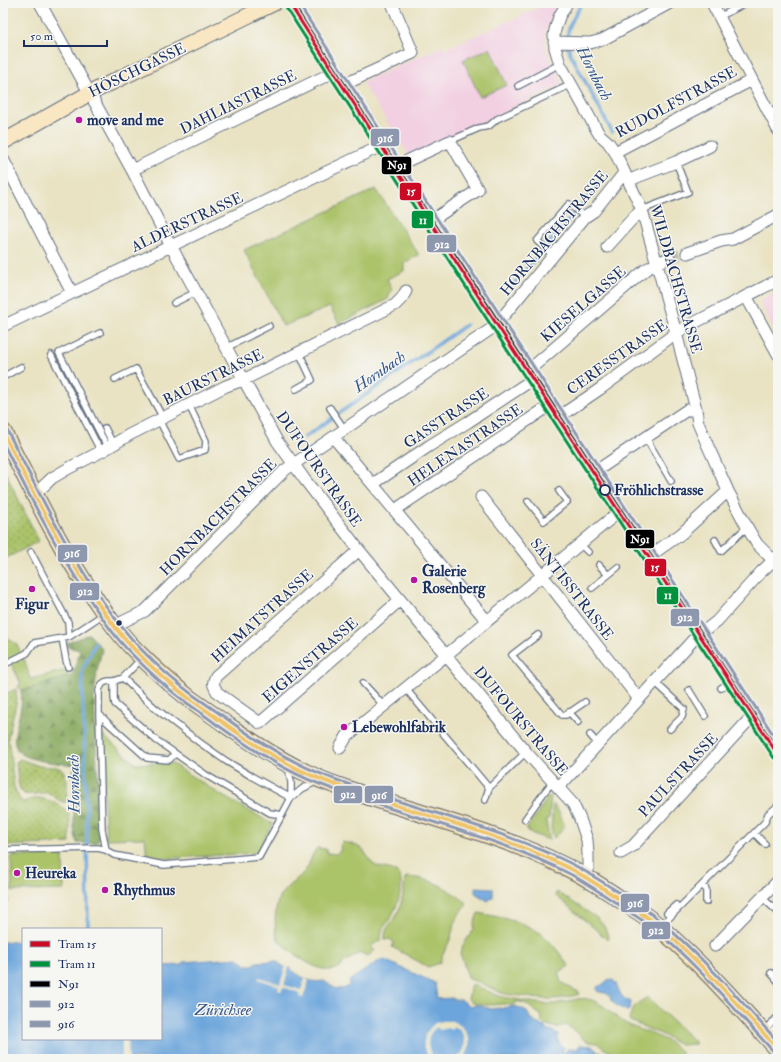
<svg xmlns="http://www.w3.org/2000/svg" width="781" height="1062" font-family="'IM FELL Double Pica',serif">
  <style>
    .built { fill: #f2cfe1 }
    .green { fill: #abc369; stroke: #637964 }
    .forest { fill: url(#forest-firs); stroke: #526c5e }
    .park { fill: url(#park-dots); stroke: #637964 }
    .water { fill: #6ca5db; stroke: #446a9c }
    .pier { fill: #e9e3c3 }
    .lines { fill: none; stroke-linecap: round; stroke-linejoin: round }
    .stream { stroke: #6ca5db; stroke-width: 3.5 }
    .street-tunnel { stroke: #c0bfaf; stroke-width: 11; stroke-dasharray: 11 5.5; stroke-linecap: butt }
    .lane-casing { stroke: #636e81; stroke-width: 8 }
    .street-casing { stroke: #636e81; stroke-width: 13 }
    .secondary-casing { stroke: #636e81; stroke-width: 17 }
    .primary-casing { stroke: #636e81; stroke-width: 19 }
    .lane { stroke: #fff; stroke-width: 5.5 }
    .street { stroke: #fff; stroke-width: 11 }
    .secondary { stroke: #f9e7c3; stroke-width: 15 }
    .primary { stroke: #efc469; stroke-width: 17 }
    .bus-1-casing { stroke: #f6f6f2; stroke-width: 6 }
    .bus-2-casing { stroke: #f6f6f2; stroke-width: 6 }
    .bus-3-casing { stroke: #f6f6f2; stroke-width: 6 }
    .bus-1 { stroke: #000; stroke-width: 3 }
    .bus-2 { stroke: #8d97ae; stroke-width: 3 }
    .bus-3 { stroke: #8d97ae; stroke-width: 3 }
    .tram-1-casing { stroke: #f6f6f2; stroke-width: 6 }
    .tram-2-casing { stroke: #f6f6f2; stroke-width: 6 }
    .tram-1 { stroke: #cb0a25; stroke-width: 3 }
    .tram-2 { stroke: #00923c; stroke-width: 3 }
    .poi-dot { fill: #b5179e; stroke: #f6f6f2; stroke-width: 1.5 }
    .stop-dot { fill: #f6f6f2; stroke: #1b2f5e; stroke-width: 2 }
    .bus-dot { fill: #1b2f5e; stroke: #f6f6f2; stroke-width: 1.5 }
    .labels { text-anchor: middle; stroke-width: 3; stroke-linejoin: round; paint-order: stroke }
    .street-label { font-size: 15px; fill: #1b2f5e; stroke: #f6f6f2 }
    .poi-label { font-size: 15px; font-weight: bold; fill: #1b2f5e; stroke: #f6f6f2; text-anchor: start }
    .stop-label { font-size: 15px; font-weight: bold; fill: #1b2f5e; stroke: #f6f6f2; text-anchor: start }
    .water-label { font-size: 16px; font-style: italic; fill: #37588a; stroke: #f6f6f2 }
    .line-badge { stroke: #f6f6f2; stroke-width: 1.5 }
    .badge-label { font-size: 11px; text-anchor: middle; font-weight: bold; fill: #fff }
  </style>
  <defs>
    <pattern id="forest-firs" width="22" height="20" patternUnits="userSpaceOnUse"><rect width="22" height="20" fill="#88a95d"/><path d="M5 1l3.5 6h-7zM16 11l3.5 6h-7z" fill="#6e8a50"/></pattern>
    <pattern id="park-dots" width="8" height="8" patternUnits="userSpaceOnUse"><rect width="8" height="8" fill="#abc369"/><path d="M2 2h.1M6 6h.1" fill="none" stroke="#8a9f5a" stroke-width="1.8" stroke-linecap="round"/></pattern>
  </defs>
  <rect width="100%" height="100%" fill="#f6f6f2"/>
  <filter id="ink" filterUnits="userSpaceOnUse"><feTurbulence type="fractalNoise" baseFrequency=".025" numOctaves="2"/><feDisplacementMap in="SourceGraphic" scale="8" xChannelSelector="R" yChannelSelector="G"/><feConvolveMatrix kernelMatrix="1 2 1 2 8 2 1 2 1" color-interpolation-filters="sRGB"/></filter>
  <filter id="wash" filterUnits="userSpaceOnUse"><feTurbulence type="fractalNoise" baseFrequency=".012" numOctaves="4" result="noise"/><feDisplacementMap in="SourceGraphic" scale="16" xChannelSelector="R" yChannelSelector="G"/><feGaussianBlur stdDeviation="0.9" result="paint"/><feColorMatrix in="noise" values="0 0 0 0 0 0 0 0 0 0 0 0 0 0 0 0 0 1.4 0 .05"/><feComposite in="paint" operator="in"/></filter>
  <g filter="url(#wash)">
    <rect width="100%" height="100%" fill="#e9e3c3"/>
    <path class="built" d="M550,3H557V5L547,27L545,36V45L548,54L563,84L410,157L364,86L363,83L364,81L443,46L445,49Z
      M778,290V337L760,303L762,299Z"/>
    <path class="green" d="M490,48L507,85L480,97L463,60Z
      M376,189L419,255L404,263V271L387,279L392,289L388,299L339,324L330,307L283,326L244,250Z
      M3,634L17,645L22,654L8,660L3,650Z
      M24,658L30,679L67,670V677L21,691L18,686L21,684L11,663Z
      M101,734L136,764L171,763L226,798L273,824L256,853L158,859L147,858L145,838L106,839Z
      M549,796L551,797L549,818L547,819C545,827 550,832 549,840L533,834L526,830Z
      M553,804C557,808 566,823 563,828C561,832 557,835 554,838L551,829Z
      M342,842C352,844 360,845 366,854C368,857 370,861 373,864C380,869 391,868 396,872C407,880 398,904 393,913C391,919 386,923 383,929C381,933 381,937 381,941L376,943L371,946L372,949L375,950L368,956L360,953L343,963L341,967C338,968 335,969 332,970C321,971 307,963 299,957C293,952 281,945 278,939C273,929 275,903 281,894C288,885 298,879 305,871C310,864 311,856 316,849L317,848L326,849L327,853L337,854L341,849L340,847Z
      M3,854H7L8,903H3Z
      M63,855L64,890L12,891L11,856Z
      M407,877C432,878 447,888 467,903C465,909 461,911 458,916C454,922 453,930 451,937C448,946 442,954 440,963L428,967L392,947L394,943L393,941L389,939L385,940C384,929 389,926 395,917C398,913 400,908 401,903C404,895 404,886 405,878Z
      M557,892L597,918L604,926L609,938L608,940L555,895Z
      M478,913C499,917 523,921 540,933C551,941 561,955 569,966L558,973L561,982L574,990L578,991L580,994C557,1001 544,1000 521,996C514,995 506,995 499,992C492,989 486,985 479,982C475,981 471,980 468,978L467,974L460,953L463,945L474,929V924Z
      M471,984C480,987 488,991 496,995C504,998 512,998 520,1000C530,1002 540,1004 551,1004C563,1004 575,997 587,999C602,1001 613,1016 625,1023C643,1033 669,1036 682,1053L676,1056L674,1059H619L616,1055L603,1048L597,1043L589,1042L584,1040L579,1034L568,1026L564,1025L556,1028L542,1023L541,1021L542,1018L540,1014C530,1010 529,1001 515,1002V1005C510,1005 506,1004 502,1004C492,1005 474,1007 468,999Z
      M647,997L696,1043L695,1044L680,1045L663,1035L630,1021L629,1019C631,1014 632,1008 637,1004C640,1001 644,1000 647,997Z"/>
    <path class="forest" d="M89,634L102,649L97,671L94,698L100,835L97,843H77L74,829L73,775L75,765C61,763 24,762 17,749C13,743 15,734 16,728C19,716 23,704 21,691L73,675V670L75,669L80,650L67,647V643Z"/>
    <path class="park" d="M3,468L39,541L3,560Z
      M16,689L17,700L8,737L14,787L19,798L22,802C27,802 31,798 37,798C46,798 67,806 69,815C71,822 69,836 70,843L3,846V695Z
      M20,759L39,766L57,767L63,770L67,780V800L66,802C58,803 55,795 48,793C40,792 32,796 24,794L20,789L18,782L16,762Z"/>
    <path class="water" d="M475,887L493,888V897L488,901L475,893Z
      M3,942H23V1039H161V966L183,965V962L238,958L246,965H253L257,962L276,961L284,967L290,968L293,971C305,979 310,983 324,981L336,989L346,988L350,984L349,981L382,959L435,983L437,999L453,998V1000H461L470,1006L476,1005L491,1009L500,1008L501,1009L503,1008C514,1006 526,1005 530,1018L534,1020L536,1023L545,1027L547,1030H550L559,1034L557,1039L561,1046L564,1047L562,1052L565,1053L567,1049H577L580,1045L592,1046L598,1052L612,1056L614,1059H3Z
      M609,979C618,980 617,991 623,997C625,1000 628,1000 631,1002L630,1009L628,1011C623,1010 615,1005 612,1001C610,999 611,997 609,995C606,992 600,993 597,991V987L602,985Z"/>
    <path class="pier" d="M286,966L289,967L284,985L301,990L305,979L309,980L303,998L299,997L300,993L283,987L281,991L278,990L279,986L258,979L259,977L280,984Z
      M443,1021H452L456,1023L462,1027L466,1032L469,1039V1046L467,1053L463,1059H455L461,1055L464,1049L465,1043L464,1037L461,1031L454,1026L452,1030L447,1028L440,1030L437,1027L432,1031L429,1036L428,1043L429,1049L432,1055L438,1059H431L427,1054L424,1048V1041L426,1034L430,1028L435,1023Z
      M122,1039H128L129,1059H122Z"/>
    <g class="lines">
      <path class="stream" d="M582,3C571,22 562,33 571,55L612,132
        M512,286L607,175
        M305,437L466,325
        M88,929L87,826L82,671L96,642"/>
    </g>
  </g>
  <g filter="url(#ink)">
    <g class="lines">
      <path class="street-tunnel" d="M669,258L687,253"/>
      <g class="lane-casing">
        <path id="lane" d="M719,17L746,3
          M518,86L560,64
          M450,141L479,128L489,126L497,119L572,84
          M642,210L688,192L676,162
          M554,256L537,241L569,204L585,217
          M174,303L196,292
          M100,333L59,353L100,433L108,448
          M226,348L269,326
          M51,355L101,452
          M3,377L21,367
          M115,379L136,369L163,418
          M296,389L312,380L299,352
          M330,408L345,430
          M159,420L179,459L205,450L206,441L189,405
          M105,428L113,444
          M646,438L671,481
          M528,501L544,521L567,502L559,491
          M715,540L721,551L747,527
          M580,544L588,552
          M31,552L68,622L69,637
          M599,565L608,575
          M592,588L618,567
          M538,635L512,655L562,715H566L585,702
          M62,638L66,660L68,667
          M5,664L27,653L34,643L69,637L104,614
          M123,678L155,708L199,742L226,761L251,776L291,798V782L288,767
          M114,681V698L115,704L156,740L206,775L270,813L282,815
          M655,682L684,709L682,717L670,729
          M363,683L384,706
          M721,688L733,681
          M406,689L489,788L526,752
          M689,690L705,716
          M569,712L578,722
          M99,714L107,722L147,758L169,760L175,754
          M590,735L598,744
          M485,800L489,788
          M525,819L546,790L553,782
          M754,833L765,844
          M3,850L98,848L106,850L114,855L164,865L259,857L282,815L291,798L302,789L317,781
          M106,850L102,829L99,714V690L102,684L105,682L109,681H114L123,678L141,659
          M702,885L706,889V902
          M767,902L778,912
          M667,913L676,905
          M660,927L765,822L768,814L778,806
          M771,973L778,981
          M764,1030L778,1017
          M768,1034L778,1026"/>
      </g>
      <g class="street-casing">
        <path id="street" d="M40,3L132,170L171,246L220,336L277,441L305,480L359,550L526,752L573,804L580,819L587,840L588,854V867L585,877
          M292,3L432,220L651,555L778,751
          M567,3L559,17L555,30L554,36L555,48L560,64L595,127L599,134L608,142L615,152L642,210L676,333L696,409L698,423L707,444L728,491L747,527L757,544L778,565
          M712,3L778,130
          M554,42L590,43L602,40L670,3
          M345,84L413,53L392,3
          M615,152L752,80
          M3,159L72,293
          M398,166L409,160L450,141L478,190L432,220
          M132,170L336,71
          M629,181L637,177L676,162L710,146
          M607,247L634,217L642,210
          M687,253L721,241L733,239L778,215
          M746,296L778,354
          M3,326L383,145
          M529,370L645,270L657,263L669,258
          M560,416L600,389L676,333L686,327L778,280
          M334,438L487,621
          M596,471L681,414L687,410L696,409
          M373,484L429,446L468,422L535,378
          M34,495L52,478L69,468L104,450L129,435L226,386L243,380L395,305L402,298L406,291
          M481,497L639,699
          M395,510L552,404
          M359,550L216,676C212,684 213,685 218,693L260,723L400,600
          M651,555L681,534L728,491
          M114,626L145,611L269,486L285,470L491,329L505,314L585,217L594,211L624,173
          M340,748L347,736L439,661L621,510
          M558,788L693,640L717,621L761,572L778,556
          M621,853L633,846L747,722L756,716
          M715,946L778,881"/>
      </g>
      <g class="secondary-casing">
        <path id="secondary" d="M3,142L90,93L274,3"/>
      </g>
      <g class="primary-casing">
        <path id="primary" d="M3,432C31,487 57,543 92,594C105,614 119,634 136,651C153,668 171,684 190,699C203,708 216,717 228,726C258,746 288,766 322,780C402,811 487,828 564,866C587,877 609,891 630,906C643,914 656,923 667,934C707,969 742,1010 778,1049"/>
      </g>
      <use href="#lane" class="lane"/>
      <use href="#street" class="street"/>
      <use href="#secondary" class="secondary"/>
      <use href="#primary" class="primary"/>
      <g class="bus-1-casing">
        <path id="bus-1" d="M292,3L432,220L778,751"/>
      </g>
      <g class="bus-2-casing">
        <path id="bus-2" d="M288,6L428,223L774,754
          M3,443C29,495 55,547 87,595C99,614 111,632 126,648C145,668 165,687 187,703C197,710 207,717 216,724C249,747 284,771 322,785C404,817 493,834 572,875C591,886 609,898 628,911C636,916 645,922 653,928C698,965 735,1010 774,1052"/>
      </g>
      <g class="bus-3-casing">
        <path id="bus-3" d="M298,3L436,217L778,742
          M7,430C34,483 60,537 93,587C107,608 122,629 140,648C156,665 174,681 193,695C203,702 213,709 223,716C254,739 288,761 324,775C406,808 495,825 574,865C594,876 612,888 631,900C641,907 651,913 660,921C703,957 740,1000 778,1042"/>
      </g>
      <use href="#bus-1" class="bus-1"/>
      <use href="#bus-2" class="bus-2"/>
      <use href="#bus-3" class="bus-3"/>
      <g class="tram-1-casing">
        <path id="tram-1" d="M289,3L469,282L778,755"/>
      </g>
      <g class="tram-2-casing">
        <path id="tram-2" d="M285,6L464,284L774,758"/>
      </g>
      <use href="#tram-1" class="tram-1"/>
      <use href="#tram-2" class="tram-2"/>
    </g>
  </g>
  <g class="poi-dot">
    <circle cx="79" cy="120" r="4"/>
    <circle cx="414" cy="580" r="4"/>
    <circle cx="32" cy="589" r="4"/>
    <circle cx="344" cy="727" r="4"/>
    <circle cx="17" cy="873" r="4"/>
    <circle cx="105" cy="890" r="4"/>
  </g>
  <circle class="stop-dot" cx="605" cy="490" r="5"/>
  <circle class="bus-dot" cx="119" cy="623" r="3.5"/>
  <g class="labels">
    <g class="street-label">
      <text transform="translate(137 70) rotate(-26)" y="5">HÖSCHGASSE</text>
      <text transform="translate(238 102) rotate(-26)" y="5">DAHLIASTRASSE</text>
      <text transform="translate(676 102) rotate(-28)" y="5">RUDOLFSTRASSE</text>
      <text transform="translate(187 222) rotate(-25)" y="5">ALDERSTRASSE</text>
      <text transform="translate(554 233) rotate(-50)" y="5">HORNBACHSTRASSE</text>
      <text transform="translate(676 279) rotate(74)" y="5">WILDBACHSTRASSE</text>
      <text transform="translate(583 304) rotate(-41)" y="5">KIESELGASSE</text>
      <text transform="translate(617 357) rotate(-35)" y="5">CERESSTRASSE</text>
      <text transform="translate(213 377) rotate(-26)" y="5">BAURSTRASSE</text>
      <text transform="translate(446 418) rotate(-33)" y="5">GASSTRASSE</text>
      <text transform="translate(465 445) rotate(-34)" y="5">HELENASTRASSE</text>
      <text transform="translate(319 469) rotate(55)" y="5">DUFOURSTRASSE</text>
      <text transform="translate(218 517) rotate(-45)" y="5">HORNBACHSTRASSE</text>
      <text transform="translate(572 589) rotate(52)" y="5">SÄNTISSTRASSE</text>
      <text transform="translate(262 616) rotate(-42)" y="5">HEIMATSTRASSE</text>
      <text transform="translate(310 660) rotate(-41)" y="5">EIGENSTRASSE</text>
      <text transform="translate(521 721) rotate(50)" y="5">DUFOURSTRASSE</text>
      <text transform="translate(678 775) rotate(-47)" y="5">PAULSTRASSE</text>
    </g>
    <g class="poi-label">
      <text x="87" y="125">move and me</text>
      <text x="422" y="576">Galerie<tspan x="422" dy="17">Rosenberg</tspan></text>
      <text x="32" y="609" text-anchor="middle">Figur</text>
      <text x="352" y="732">Lebewohlfabrik</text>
      <text x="25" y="878">Heureka</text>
      <text x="113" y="895">Rhythmus</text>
    </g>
    <g class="stop-label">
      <text x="614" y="495">Fröhlichstrasse</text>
    </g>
    <g class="water-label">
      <text transform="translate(595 73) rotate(63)" y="6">Hornbach</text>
      <text transform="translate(379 371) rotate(-35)" y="6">Hornbach</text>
      <text transform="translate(73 784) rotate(-91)" y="6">Hornbach</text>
      <text x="223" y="1015">Zürichsee</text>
    </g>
  </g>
  <g class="line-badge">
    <rect x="370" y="128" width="30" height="19" rx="4" fill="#8d97ae"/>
    <rect x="381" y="156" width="31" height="19" rx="4" fill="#000"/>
    <rect x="399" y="182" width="23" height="19" rx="4" fill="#cb0a25"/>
    <rect x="411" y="210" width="23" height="19" rx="4" fill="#00923c"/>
    <rect x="426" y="234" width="31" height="19" rx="4" fill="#8d97ae"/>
    <rect x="625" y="529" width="30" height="20" rx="4" fill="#000"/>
    <rect x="57" y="544" width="31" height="19" rx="4" fill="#8d97ae"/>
    <rect x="644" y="558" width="23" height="19" rx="4" fill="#cb0a25"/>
    <rect x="69" y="582" width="31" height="19" rx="4" fill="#8d97ae"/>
    <rect x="656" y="586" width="23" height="19" rx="4" fill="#00923c"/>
    <rect x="670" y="608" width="30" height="19" rx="4" fill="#8d97ae"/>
    <rect x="333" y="785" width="30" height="19" rx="4" fill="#8d97ae"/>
    <rect x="364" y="785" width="30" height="19" rx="4" fill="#8d97ae"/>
    <rect x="620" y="893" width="30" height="20" rx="4" fill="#8d97ae"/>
    <rect x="641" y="921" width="30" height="19" rx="4" fill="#8d97ae"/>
  </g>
  <g class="badge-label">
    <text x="385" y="142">916</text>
    <text x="397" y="169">N91</text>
    <text x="411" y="195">15</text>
    <text x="423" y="224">11</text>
    <text x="442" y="248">912</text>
    <text x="640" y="543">N91</text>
    <text x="72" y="557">916</text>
    <text x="655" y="571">15</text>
    <text x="85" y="595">912</text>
    <text x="668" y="599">11</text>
    <text x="685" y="621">912</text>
    <text x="348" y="798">912</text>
    <text x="379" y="799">916</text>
    <text x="635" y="907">916</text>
    <text x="656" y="934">912</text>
  </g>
  <rect width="781" height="1062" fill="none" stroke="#f6f6f2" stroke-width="16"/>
  <rect x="22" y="928" width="140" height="112" fill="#f6f6f2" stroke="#9ea6b7"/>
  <rect x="30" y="941" width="20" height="6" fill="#cb0a25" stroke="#9ea6b7"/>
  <text x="58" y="948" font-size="12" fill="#1b2f5e">Tram 15</text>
  <rect x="30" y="961" width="20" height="6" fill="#00923c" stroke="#9ea6b7"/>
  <text x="58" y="968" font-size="12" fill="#1b2f5e">Tram 11</text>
  <rect x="30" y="981" width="20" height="6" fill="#000000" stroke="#9ea6b7"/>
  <text x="58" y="988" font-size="12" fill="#1b2f5e">N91</text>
  <rect x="30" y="1001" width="20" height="6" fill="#8d97ae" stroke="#9ea6b7"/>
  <text x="58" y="1008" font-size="12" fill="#1b2f5e">912</text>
  <rect x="30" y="1021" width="20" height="6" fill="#8d97ae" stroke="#9ea6b7"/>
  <text x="58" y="1028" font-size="12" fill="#1b2f5e">916</text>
  <path d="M24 40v6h83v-6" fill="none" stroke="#1b2f5e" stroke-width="2"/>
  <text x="30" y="40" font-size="12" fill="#1b2f5e" stroke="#f6f6f2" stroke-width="3" paint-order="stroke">50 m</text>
</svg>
